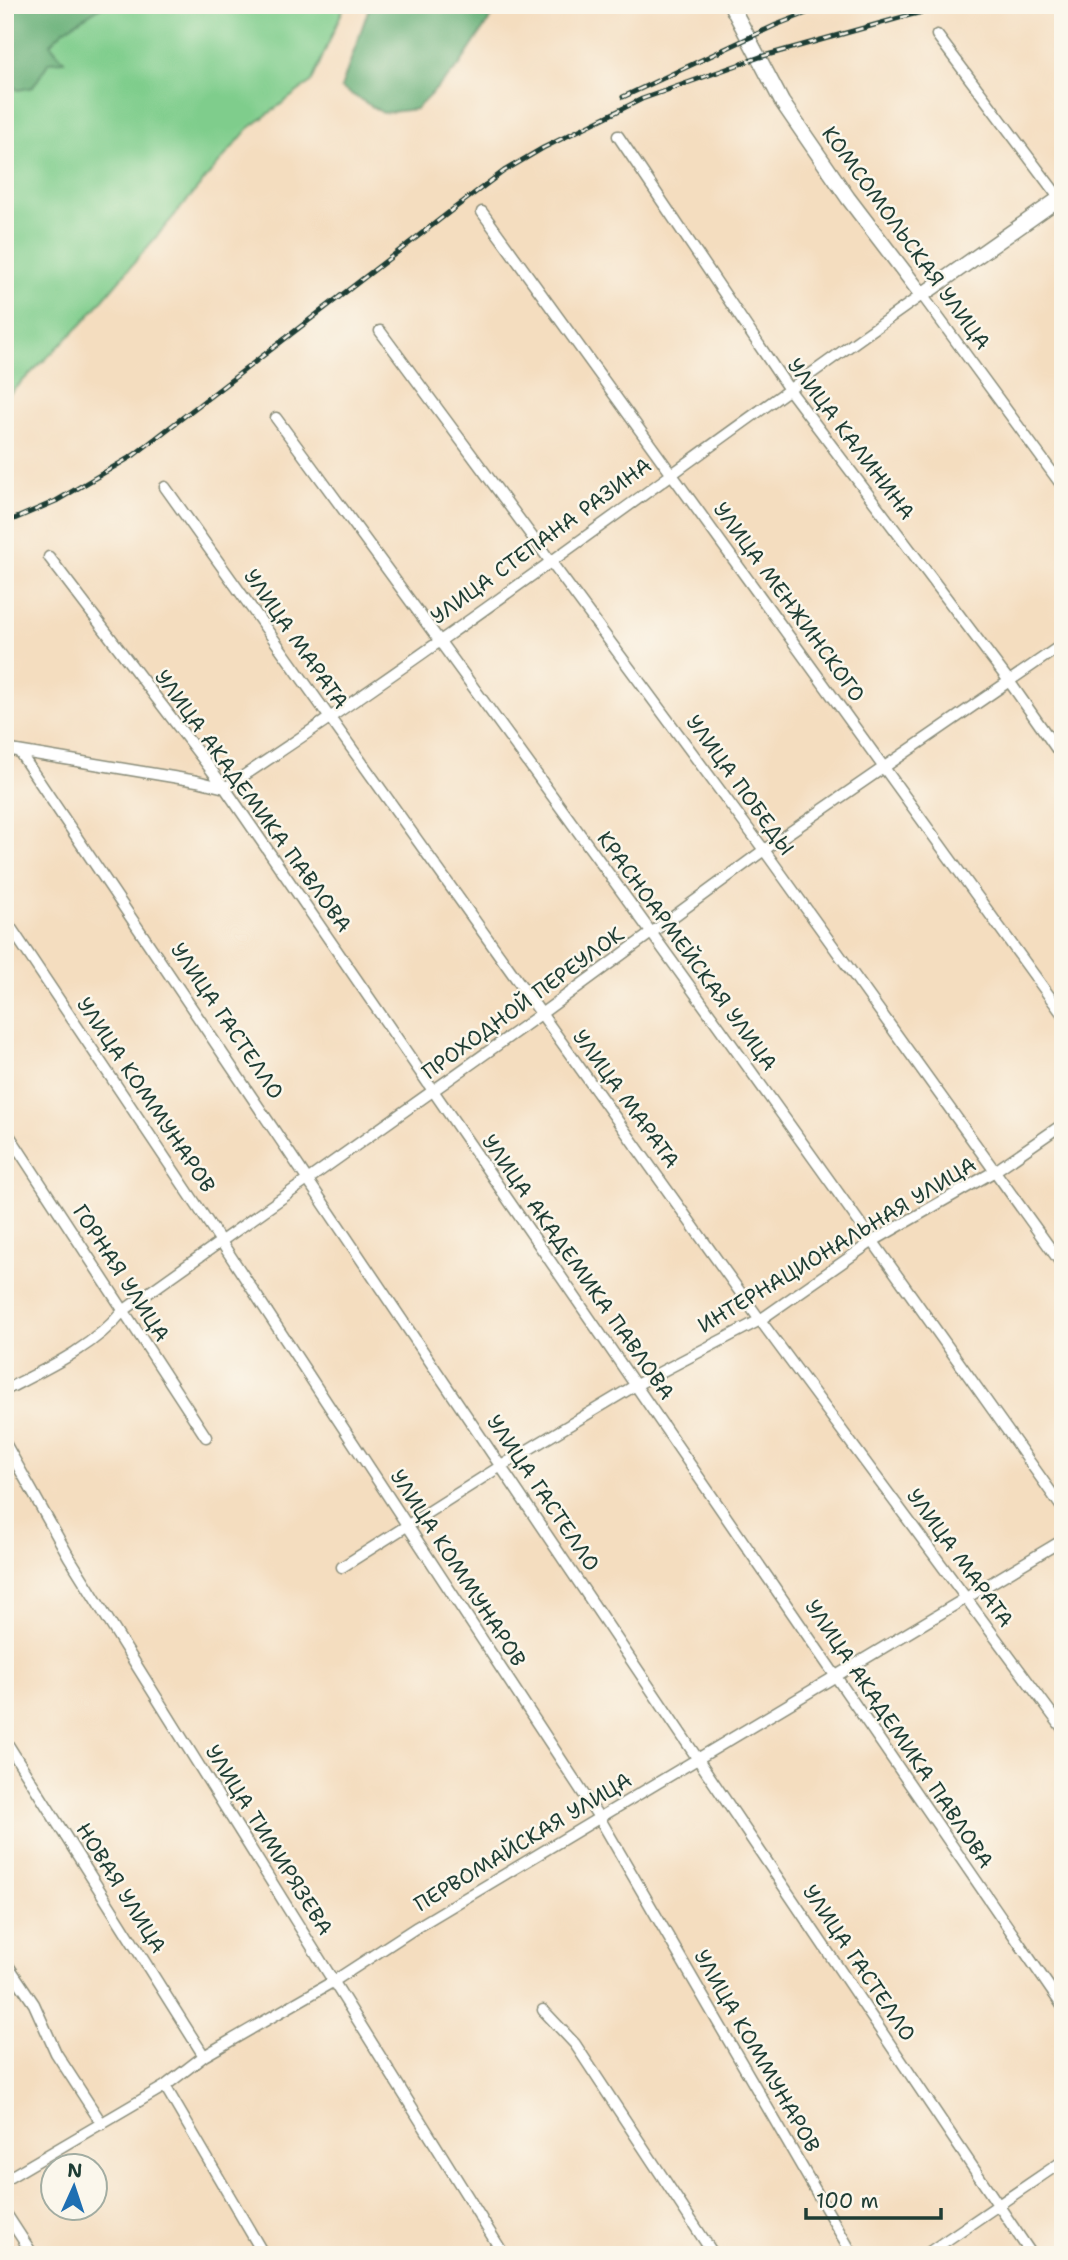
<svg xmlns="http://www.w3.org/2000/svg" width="1068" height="2260" font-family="'Shantell Sans',sans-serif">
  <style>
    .green { fill: #7fcd8c; stroke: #4f8560; stroke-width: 2 }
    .forest { fill: #67b078; stroke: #437656; stroke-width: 2 }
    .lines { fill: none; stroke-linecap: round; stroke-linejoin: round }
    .minor-casing { stroke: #8a8d7a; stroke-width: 13 }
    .major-casing { stroke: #8a8d7a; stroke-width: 17 }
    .minor { stroke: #fff; stroke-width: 10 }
    .major { stroke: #fff; stroke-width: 14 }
    .rail-casing { stroke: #1f3d34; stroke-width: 5 }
    .rail { stroke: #fbf7ec; stroke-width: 2.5; stroke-dasharray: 8; stroke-linecap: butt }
    .labels { text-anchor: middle; stroke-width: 5; stroke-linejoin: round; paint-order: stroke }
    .street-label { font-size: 21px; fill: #1f3d34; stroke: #fbf7ec }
  </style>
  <rect width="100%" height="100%" fill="#fbf7ec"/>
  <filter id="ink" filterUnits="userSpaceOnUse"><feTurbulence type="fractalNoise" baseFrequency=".0143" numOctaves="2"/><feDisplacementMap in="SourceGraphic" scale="14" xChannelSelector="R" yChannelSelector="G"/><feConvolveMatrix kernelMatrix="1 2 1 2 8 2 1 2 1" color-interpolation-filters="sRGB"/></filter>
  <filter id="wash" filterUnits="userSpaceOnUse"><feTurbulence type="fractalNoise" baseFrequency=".00686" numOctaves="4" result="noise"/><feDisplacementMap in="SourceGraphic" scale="28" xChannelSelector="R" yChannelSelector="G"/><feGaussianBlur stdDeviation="1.57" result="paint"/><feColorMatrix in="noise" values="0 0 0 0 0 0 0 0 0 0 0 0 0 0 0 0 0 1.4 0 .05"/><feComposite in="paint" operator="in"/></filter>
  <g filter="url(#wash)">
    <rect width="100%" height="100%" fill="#f4ddbf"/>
    <path class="green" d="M5,5H345L312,81L248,129L82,324L5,398Z"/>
    <path class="forest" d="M5,5H104L64,30L50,44L64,61L49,62L33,87L18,90L5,79Z
      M370,5H499L459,66L416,109L383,113L341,88Z"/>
  </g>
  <g filter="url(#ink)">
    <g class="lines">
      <g class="minor-casing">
        <path id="minor" d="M937,35L1063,203
          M618,136L788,388L1009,681L1063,758
          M482,212L1063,1015
          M380,331L764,850L1063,1266
          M276,418C542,779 804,1143 1063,1509
          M165,487L760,1320L1063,1729
          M49,557L225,788L1063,2007
          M5,749L197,781L225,788C463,632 689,458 922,295L1063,487
          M20,753C361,1251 695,1754 1032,2255
          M5,919L220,1240L600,1819L853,2255
          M5,1129L206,1437
          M5,1390C46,1369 94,1347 123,1311L541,1014L764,850L1063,644
          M5,1443L69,1557L504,2255
          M342,1567L501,1466L636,1385L760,1320L873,1241L995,1171L1063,1124
          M5,1740L204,2056
          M5,1961L34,2004L56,2053L102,2124
          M543,2010L575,2044L714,2255
          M165,2086L264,2255
          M5,2180L165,2086L204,2056L334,1981L417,1927L1063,1540
          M5,2212L33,2255
          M925,2255L1063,2161"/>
      </g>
      <g class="major-casing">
        <path id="major" d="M731,5L782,102L848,198L922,295L1063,196"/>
      </g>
      <use href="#minor" class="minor"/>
      <use href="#major" class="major"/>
      <g class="rail-casing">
        <path id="rail" d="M1051,5L1063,15
          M623,97L776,25L827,5
          M5,523L56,501L134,455L456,207L504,171L543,148L642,99L760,57L910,15L954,5"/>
      </g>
      <use href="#rail" class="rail"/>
    </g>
  </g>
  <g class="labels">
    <g class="street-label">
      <text transform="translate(906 238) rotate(54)" y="7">КОМСОМОЛЬСКАЯ УЛИЦА</text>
      <text transform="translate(851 439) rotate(53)" y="7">УЛИЦА КАЛИНИНА</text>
      <text transform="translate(541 541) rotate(-36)" y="7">УЛИЦА СТЕПАНА РАЗИНА</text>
      <text transform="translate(789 602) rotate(54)" y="7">УЛИЦА МЕНЖИНСКОГО</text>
      <text transform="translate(296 639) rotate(55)" y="7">УЛИЦА МАРАТА</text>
      <text transform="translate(740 785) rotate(54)" y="7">УЛИЦА ПОБЕДЫ</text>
      <text transform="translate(253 801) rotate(54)" y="7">УЛИЦА АКАДЕМИКА ПАВЛОВА</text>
      <text transform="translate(687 951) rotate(54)" y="7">КРАСНОАРМЕЙСКАЯ УЛИЦА</text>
      <text transform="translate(523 1003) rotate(-36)" y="7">ПРОХОДНОЙ ПЕРЕУЛОК</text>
      <text transform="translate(227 1021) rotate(56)" y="7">УЛИЦА ГАСТЕЛЛО</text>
      <text transform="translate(146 1095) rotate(56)" y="7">УЛИЦА КОММУНАРОВ</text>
      <text transform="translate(626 1099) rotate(54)" y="7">УЛИЦА МАРАТА</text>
      <text transform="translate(837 1245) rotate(-31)" y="7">ИНТЕРНАЦИОНАЛЬНАЯ УЛИЦА</text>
      <text transform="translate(578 1267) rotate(55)" y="7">УЛИЦА АКАДЕМИКА ПАВЛОВА</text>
      <text transform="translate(121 1273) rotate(57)" y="7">ГОРНАЯ УЛИЦА</text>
      <text transform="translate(543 1493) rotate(56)" y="7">УЛИЦА ГАСТЕЛЛО</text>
      <text transform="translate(960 1558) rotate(54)" y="7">УЛИЦА МАРАТА</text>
      <text transform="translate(458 1568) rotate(57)" y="7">УЛИЦА КОММУНАРОВ</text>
      <text transform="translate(899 1734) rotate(56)" y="7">УЛИЦА АКАДЕМИКА ПАВЛОВА</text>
      <text transform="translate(269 1840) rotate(58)" y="7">УЛИЦА ТИМИРЯЗЕВА</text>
      <text transform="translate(523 1842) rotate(-31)" y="7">ПЕРВОМАЙСКАЯ УЛИЦА</text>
      <text transform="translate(121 1888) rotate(58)" y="7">НОВАЯ УЛИЦА</text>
      <text transform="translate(859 1963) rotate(56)" y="7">УЛИЦА ГАСТЕЛЛО</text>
      <text transform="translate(757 2051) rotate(60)" y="7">УЛИЦА КОММУНАРОВ</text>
    </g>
  </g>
  <rect width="1068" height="2260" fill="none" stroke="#fbf7ec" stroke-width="28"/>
  <g transform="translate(74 2187) rotate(3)"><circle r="33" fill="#fbf7ec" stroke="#a3ada2" stroke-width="2"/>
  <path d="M0-5L12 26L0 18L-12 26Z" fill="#1f6fb2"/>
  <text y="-10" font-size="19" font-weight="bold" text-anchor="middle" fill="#1f3d34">N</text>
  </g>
  <path d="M806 2208v10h135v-10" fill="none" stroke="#1f3d34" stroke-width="3.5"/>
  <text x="816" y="2208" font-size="21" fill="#1f3d34" stroke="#fbf7ec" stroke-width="5" paint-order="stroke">100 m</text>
</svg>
